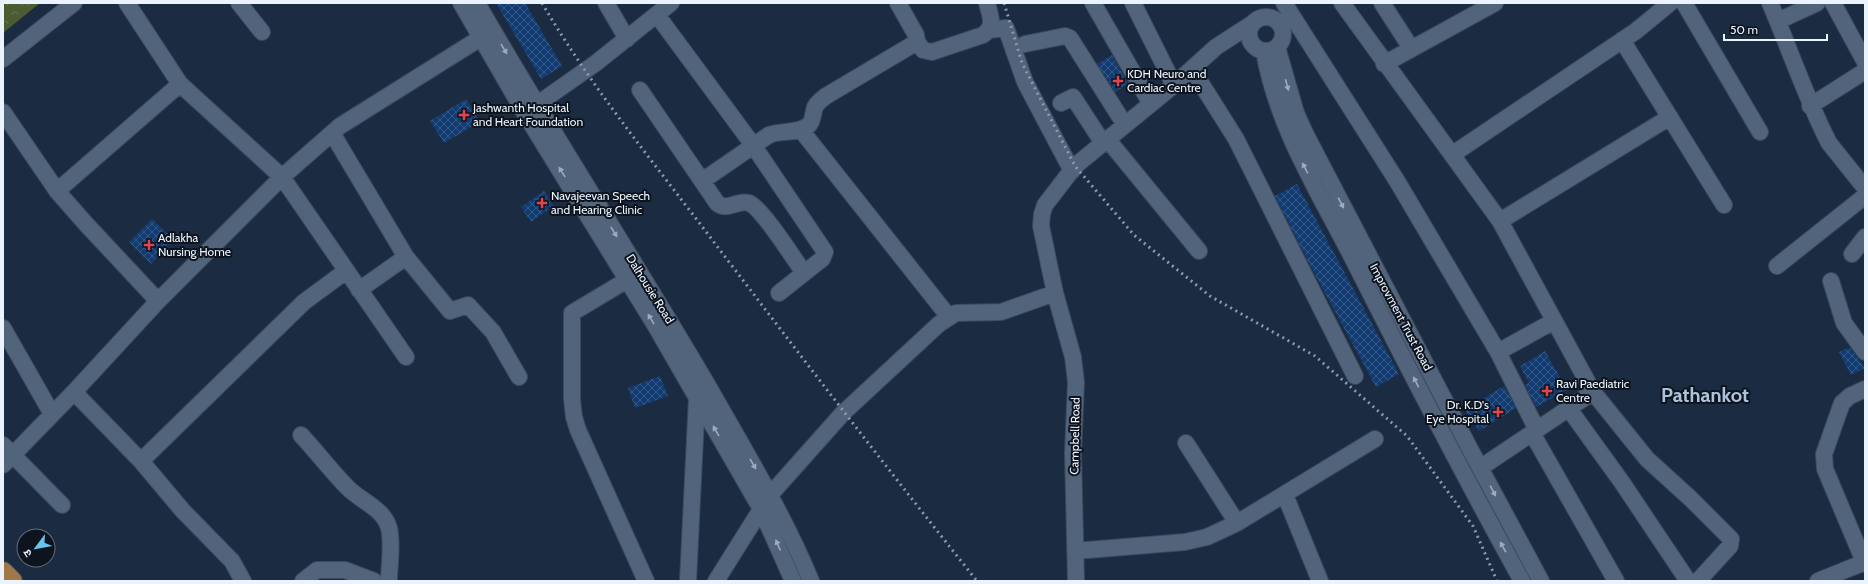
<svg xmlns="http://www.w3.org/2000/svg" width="1868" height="584" font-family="Cabin,'Noto Sans Devanagari',sans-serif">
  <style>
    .park { fill: url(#park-crowns) }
    .building { fill: url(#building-cross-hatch) }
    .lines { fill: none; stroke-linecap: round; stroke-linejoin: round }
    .minor-casing { stroke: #3c495b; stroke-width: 18 }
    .major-casing { stroke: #3c495b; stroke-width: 22 }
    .minor { stroke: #52637c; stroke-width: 16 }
    .major { stroke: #a07747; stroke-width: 20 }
    .rail { stroke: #8d98a9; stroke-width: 3; stroke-dasharray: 2 4; stroke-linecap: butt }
    .oneway { fill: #9eabbe }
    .health-dot { fill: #e0444e; stroke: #0d141d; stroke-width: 1.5 }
    .labels { text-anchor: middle; stroke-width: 4; stroke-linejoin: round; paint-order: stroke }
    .poi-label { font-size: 12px; fill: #ebf3ff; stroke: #0d141d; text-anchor: start }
    .street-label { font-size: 12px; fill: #ebf3ff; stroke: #0d141d }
    .town-label { font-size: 20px; font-weight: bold; fill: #acc1dc; stroke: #0d141d }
  </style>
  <defs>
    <pattern id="park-crowns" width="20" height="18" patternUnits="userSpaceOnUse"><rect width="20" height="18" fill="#4b5b32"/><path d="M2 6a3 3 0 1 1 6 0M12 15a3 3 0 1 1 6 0" fill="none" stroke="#657351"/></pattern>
    <pattern id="building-cross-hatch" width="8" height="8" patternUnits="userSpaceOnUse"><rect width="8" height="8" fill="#123c71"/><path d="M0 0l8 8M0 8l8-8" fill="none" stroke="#355986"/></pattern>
  </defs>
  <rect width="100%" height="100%" fill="#1b2b41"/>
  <path class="park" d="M3,3H40L3,33Z"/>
  <path class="building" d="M496,3H525L562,66L541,79Z
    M1112,55L1128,84L1115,92L1097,64Z
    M466,99L480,122L444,143L430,121Z
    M1297,184L1399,374L1376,387L1311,267L1275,196Z
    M544,191L554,206L531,222L521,207Z
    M152,219L174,240L151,264L129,242Z
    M1850,347L1865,368L1851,375L1839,352Z
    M1545,351L1567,390L1536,407L1525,385L1529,383L1520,366Z
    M660,376L668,396L635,408L628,388Z
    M1504,386L1516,408L1479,431L1465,410Z"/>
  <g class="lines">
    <g class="minor-casing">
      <path id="minor" d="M239,3L262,32
        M461,3L524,112L655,325L761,509L793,581
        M477,3C552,134 635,261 711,391C746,453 784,515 811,581
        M606,3L627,39
        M1093,3L1151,104
        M1133,3L1174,85
        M1284,3L1397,181L1498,352L1537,430
        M1342,3L1500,221L1593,392L1647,459L1691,499L1731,539L1730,546L1698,581
        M1382,3L1411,48
        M1684,3L1760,132
        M1770,3C1790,50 1806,98 1829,143L1865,188
        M1833,3L1865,62
        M657,15L753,145L825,252L822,259L779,293
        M1249 34a17 17 0 1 1 34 0a17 17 0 1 1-34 0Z
        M1778,21L1817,3
        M989,30L1006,28L1025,82L1072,171
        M1622,40L1724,205
        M917,42L923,50L932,52L983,35C996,26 990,16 987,3
        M1025,44L1065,36L1070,38L1125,125
        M1277,47L1296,113L1306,135L1471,451L1541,581
        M1264,51C1277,128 1320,194 1355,263C1409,370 1464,476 1522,581
        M3,59L74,3
        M1384,64L1495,3
        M1192,69L1236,139L1355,376
        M180,84L282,177L406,357
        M640,90L717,203C727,212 738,199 749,203C762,208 794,259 804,273
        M1061,103L1073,97L1103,143
        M1810,106L1865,71
        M529,110L596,63L671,3
        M3,112L57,191L86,224L158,301
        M801,130L949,317
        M332,133L406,257L450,311L468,305L493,332L519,377
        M1108,140L1199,251
        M1453,154L1636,31L1670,3
        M702,181L769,135C781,130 799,134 809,125C813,121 813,113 815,107C817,103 822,99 826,96L917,42L916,35L898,3
        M57,191L180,84L127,3
        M1500,221L1670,117
        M1852,254L1865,237
        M1777,266L1865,196
        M627,280L572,313V399L574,417L578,430L646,581
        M1831,281L1844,323L1865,352
        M359,290L406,257
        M1055,293L1073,357L1076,382L1073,453L1076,581
        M3,328L52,414
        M1498,352L1554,321
        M1865,389L1850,396L1842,403L1824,454L1825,469L1865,564
        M74,392L141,461L183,511L232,561L243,581
        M1569,409L1621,481L1688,581
        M1532,433L1616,581
        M301,435C317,452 331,471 348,488C361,501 384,509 389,528C393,545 389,565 389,581
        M1186,443L1237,523L1375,439
        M3,445L62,505
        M141,461L304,302L346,271
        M3,465L74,392L158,301L282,177L340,126L490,32
        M1480,468L1593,392
        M1285,495L1320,581
        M1075,551L1185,542L1207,537L1237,523
        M303,581L317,570H345L374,581
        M688,581L697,397
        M716,581L770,495L843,413L939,324L956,313L1001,312L1055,293L1041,226L1042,214L1045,205L1075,166L1174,85L1216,47L1253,23
        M1818,581L1865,562"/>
    </g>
    <g class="major-casing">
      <path id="major" d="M3,572L12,581"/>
    </g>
    <use href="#minor" class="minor"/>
    <use href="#major" class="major"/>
    <path class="rail" d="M542,3C590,85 650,158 707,233C796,350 885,466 977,581
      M1004,3L1022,63L1075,166L1134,235L1210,296L1315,356L1407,436L1473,526L1497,581"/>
  </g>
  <defs><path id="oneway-solid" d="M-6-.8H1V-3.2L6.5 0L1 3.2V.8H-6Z"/></defs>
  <g class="oneway">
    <use href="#oneway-solid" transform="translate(504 49) rotate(59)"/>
    <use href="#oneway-solid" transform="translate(1287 85) rotate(75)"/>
    <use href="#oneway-solid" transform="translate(1305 168) rotate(-118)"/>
    <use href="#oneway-solid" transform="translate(562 172) rotate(-122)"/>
    <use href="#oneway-solid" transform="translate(1341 203) rotate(62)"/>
    <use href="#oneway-solid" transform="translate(614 232) rotate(58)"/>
    <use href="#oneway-solid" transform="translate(651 319) rotate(-121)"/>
    <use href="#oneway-solid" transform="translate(1416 382) rotate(-117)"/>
    <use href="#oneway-solid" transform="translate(716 431) rotate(-120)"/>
    <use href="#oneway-solid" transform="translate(753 464) rotate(60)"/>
    <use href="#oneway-solid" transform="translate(1493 491) rotate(62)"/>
    <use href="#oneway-solid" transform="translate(778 545) rotate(-114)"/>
    <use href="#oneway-solid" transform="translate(1503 547) rotate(-119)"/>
  </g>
  <g class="health-dot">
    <path d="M1116 75h4v4h4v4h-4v4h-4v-4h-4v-4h4z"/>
    <path d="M462 109h4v4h4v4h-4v4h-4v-4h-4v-4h4z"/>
    <path d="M540 197h4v4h4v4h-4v4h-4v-4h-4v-4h4z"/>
    <path d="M147 239h4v4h4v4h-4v4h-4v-4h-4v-4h4z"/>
    <path d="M1545 385h4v4h4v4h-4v4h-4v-4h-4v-4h4z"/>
    <path d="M1496 406h4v4h4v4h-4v4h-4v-4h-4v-4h4z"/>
  </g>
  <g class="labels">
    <g class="poi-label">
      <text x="1127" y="78">KDH Neuro and<tspan x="1127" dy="14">Cardiac Centre</tspan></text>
      <text x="473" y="112">Jashwanth Hospital<tspan x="473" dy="14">and Heart Foundation</tspan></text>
      <text x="551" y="200">Navajeevan Speech<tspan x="551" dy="14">and Hearing Clinic</tspan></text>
      <text x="158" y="242">Adlakha<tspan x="158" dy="14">Nursing Home</tspan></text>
      <text x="1556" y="388">Ravi Paediatric<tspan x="1556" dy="14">Centre</tspan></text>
      <text x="1489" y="409" text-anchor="end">Dr. K.D's<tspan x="1489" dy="14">Eye Hospital</tspan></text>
    </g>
    <g class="street-label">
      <text transform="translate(650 289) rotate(58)" y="4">Dalhousie Road</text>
      <text transform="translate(1401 317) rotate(62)" y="4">Improvment Trust Road</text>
      <text transform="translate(1075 436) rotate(-89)" y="4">Campbell Road</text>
    </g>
    <g class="town-label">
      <text x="1705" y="402">Pathankot</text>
    </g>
  </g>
  <rect width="1868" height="584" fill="none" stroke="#ebf3ff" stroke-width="8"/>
  <g transform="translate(36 548) rotate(238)"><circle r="19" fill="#0d141d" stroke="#666d77"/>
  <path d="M0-3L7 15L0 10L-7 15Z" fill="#67c4f0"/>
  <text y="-6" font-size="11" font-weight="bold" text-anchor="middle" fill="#ebf3ff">उ</text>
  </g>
  <path d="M1724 34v6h103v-6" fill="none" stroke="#ebf3ff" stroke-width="2"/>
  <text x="1730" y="34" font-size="12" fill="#ebf3ff" stroke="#0d141d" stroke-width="3" paint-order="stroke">50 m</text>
</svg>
